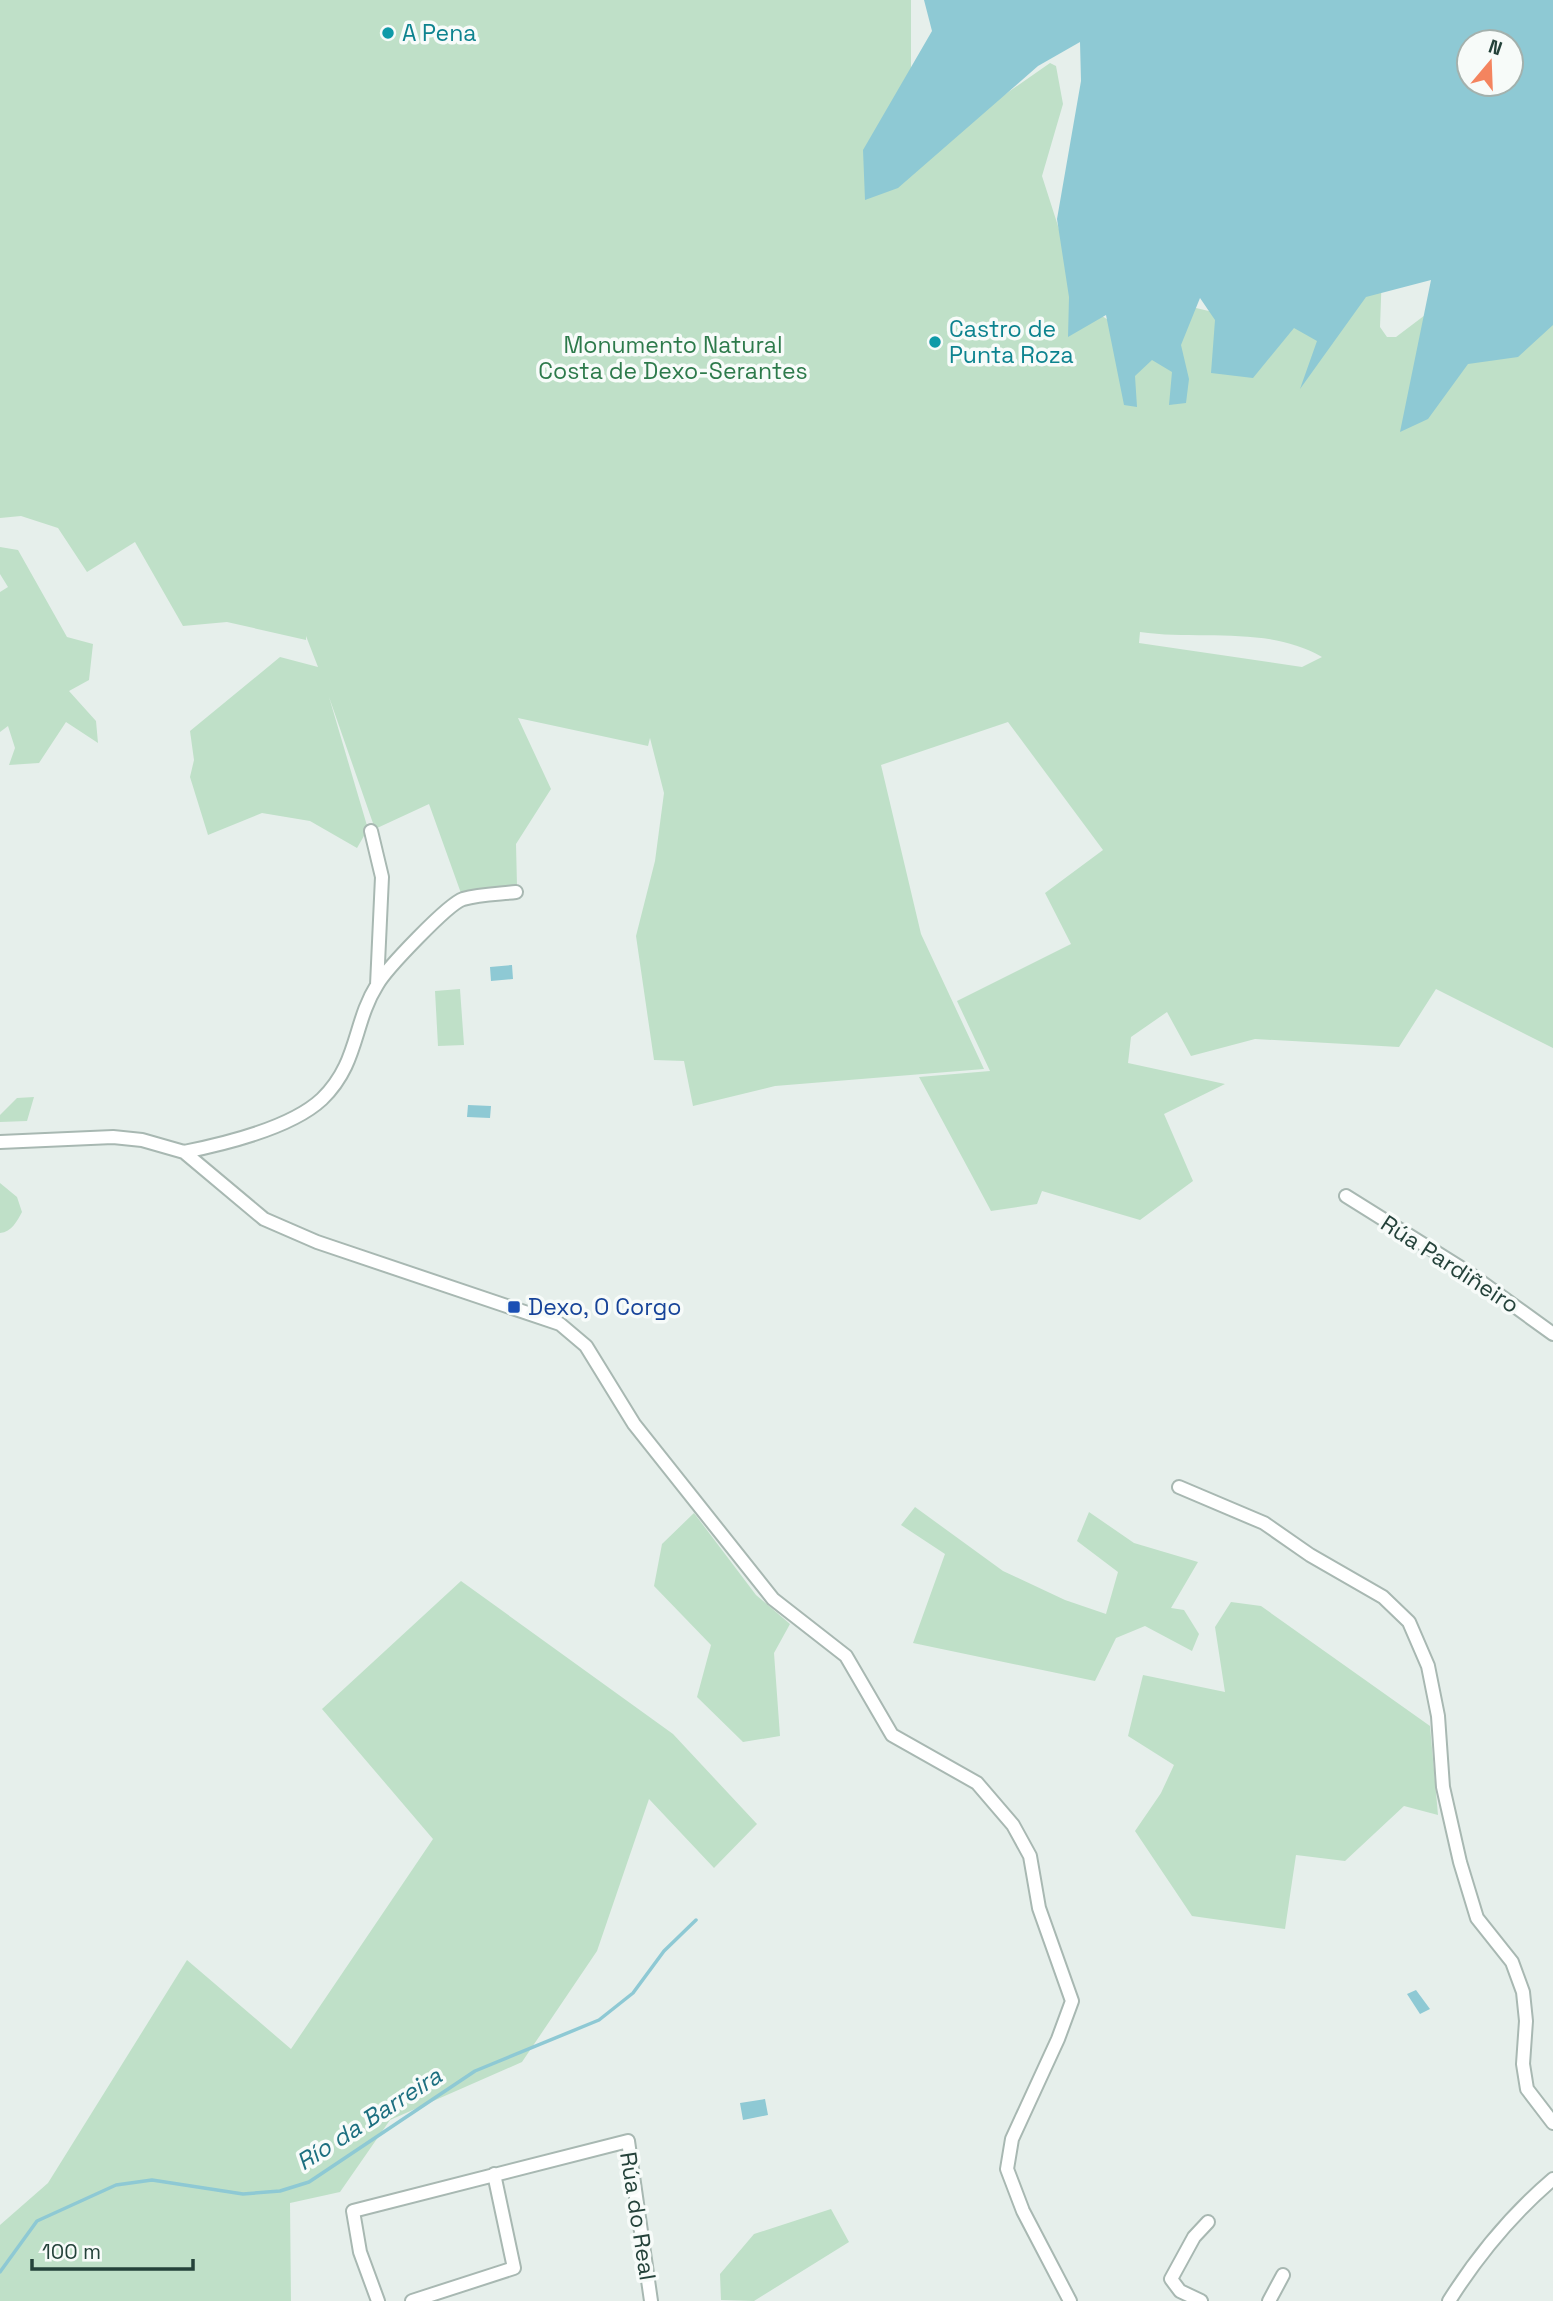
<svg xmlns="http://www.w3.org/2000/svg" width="1553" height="2301" font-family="'Space Grotesk',sans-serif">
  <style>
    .green { fill: #bfe0c8; fill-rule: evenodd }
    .water { fill: #8ec9d4; fill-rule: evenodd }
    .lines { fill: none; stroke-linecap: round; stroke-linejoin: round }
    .stream { stroke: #8ec9d4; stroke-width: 3.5 }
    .minor-casing { stroke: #a8b8b2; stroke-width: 16 }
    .minor { stroke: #fff; stroke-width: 12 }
    .culture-dot { fill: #0f9aa8; stroke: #f7fbf9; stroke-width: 2.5 }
    .transit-dot { fill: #1a4fb4; stroke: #f7fbf9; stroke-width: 2.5 }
    .labels { text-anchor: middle; stroke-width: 7; stroke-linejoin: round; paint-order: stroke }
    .culture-label { font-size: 23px; fill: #0d838f; stroke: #f7fbf9; text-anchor: start }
    .park-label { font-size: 23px; fill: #2d7a4b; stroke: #f7fbf9 }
    .street-label { font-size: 23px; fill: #24423a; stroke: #f7fbf9 }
    .transit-label { font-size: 23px; fill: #164399; stroke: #f7fbf9; text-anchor: start }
    .water-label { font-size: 24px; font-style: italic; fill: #1c6f80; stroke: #f7fbf9 }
  </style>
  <rect width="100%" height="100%" fill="#e6efeb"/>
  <path class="green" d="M0,0H911V81L984,109L1050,63L1056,66L1063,104L1042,176L1066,251L1091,309L1113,323L1196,308L1213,312L1297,318L1382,271L1380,327L1387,337H1396L1437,306L1553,305V1048L1436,989L1399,1047L1255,1039L1191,1056L1167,1012L1131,1037L1128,1063L1225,1084L1164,1114L1193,1181L1140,1220L1042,1191L1037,1204L991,1211L919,1077L990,1071L957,1001L1071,944L1045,893L1103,850L1008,722L881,765L921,934L984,1069L775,1086L693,1106L684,1061L654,1060L636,936L655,861L664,793L650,738L648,746L518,718L551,789L516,844L517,886L462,896L429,804L375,829L329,697L368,829L357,848L310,821L262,813L208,835L190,777L194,760L190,731L280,657L318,667L306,636V640L227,622L183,626L135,542L87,572L58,528L21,516L0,518ZM1140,632C1201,641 1266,625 1322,657L1302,667L1139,643Z
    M0,547L18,550L67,637L93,644L89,680L69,691L96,721L98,743L66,722L39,763L9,765L15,748L8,726L0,732V592L8,587L0,574Z
    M460,989L464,1045L438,1046L435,991Z
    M34,1097L27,1121L0,1122V1115L17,1098Z
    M0,1183L17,1197L22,1212C17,1221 12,1232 0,1233Z
    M915,1507L1003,1571L1065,1600L1106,1614L1118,1572L1077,1541L1089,1512L1134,1543L1198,1562L1171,1608L1184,1610L1199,1634L1192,1651L1145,1626L1116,1638L1095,1681L913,1643L945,1554L901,1525Z
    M694,1513L756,1595L790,1624L774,1653L780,1736L743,1742L697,1697L711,1645L654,1586L662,1544Z
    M461,1581L673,1734L757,1824L714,1868L649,1799L597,1951L522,2062L390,2120L340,2192L290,2203L291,2301H0V2225L48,2183L187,1960L291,2049L433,1839L322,1709Z
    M1231,1602L1261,1606L1430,1726L1438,1815L1404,1806L1345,1861L1296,1855L1285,1929L1192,1916L1135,1831L1161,1793L1174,1765L1128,1736L1143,1675L1225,1692L1215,1627Z
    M831,2209L849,2242L754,2301L721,2300L720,2274L754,2234Z"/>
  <path class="water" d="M924,0H1553V325L1518,357L1468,364L1428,419L1400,432L1431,280L1366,297L1300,389L1317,341L1294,328L1253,378L1211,373L1215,320L1200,298L1181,345L1189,379L1186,403L1169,405L1172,372L1152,360L1135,376L1137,407L1124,405L1106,315L1068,337L1069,297L1057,219L1081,81L1080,42L1038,66L898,188L865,200L863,150L932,31ZM1469,42H1511V84H1469Z
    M512,965L513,979L491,981L490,967Z
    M468,1105L491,1106L490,1118L467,1117Z
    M1416,1990L1430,2009L1420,2014L1407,1994Z
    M765,2099L768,2115L743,2120L740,2103Z"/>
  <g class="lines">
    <path class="stream" d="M0,2272L37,2221L116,2185L152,2180L243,2194L280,2191L309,2182L475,2071L599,2020L633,1993L664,1951L696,1920"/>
    <g class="minor-casing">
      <path id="minor" d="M371,831L382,877L377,985
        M0,1142L113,1137L142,1140L184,1152L264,1219L317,1242L560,1324L586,1346L634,1424L773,1599L846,1656L892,1735L977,1783L1013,1825L1030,1856L1039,1908L1072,2001L1058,2039L1012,2139L1007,2169L1023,2211L1070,2301
        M184,1152C224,1144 291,1128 322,1099C359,1063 353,1023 377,985C386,969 448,904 463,899C480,894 499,894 516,892
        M1346,1196L1466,1271L1553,1334
        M1179,1487L1264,1523L1310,1555L1383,1597L1409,1622L1428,1666L1438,1716L1443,1787L1460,1862L1477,1918L1512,1962L1523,1992L1526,2021L1523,2064L1527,2089L1553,2123
        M378,2301L360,2252L353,2211L628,2141L651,2301
        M412,2301L514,2268L494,2174
        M1201,2301L1180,2291L1171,2279L1194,2237L1208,2222
        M1269,2301L1283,2275
        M1449,2301C1478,2255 1512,2214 1553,2179"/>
    </g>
    <use href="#minor" class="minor"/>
  </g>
  <g class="culture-dot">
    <circle cx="388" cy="33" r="7"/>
    <circle cx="935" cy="342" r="7"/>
  </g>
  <rect class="transit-dot" x="507" y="1300" width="14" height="14" rx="3.5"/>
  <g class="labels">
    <g class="culture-label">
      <text x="402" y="41">A Pena</text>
      <text x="949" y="337">Castro de<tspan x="949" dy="26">Punta Roza</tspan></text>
    </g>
    <g class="park-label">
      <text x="673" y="353">Monumento Natural<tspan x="673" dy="26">Costa de Dexo-Serantes</tspan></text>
    </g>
    <g class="street-label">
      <text transform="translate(1450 1264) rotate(33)" y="8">Rúa Pardiñeiro</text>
      <text transform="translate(638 2216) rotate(81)" y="8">Rúa do Real</text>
    </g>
    <g class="transit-label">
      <text x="528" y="1315">Dexo, O Corgo</text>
    </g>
    <g class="water-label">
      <text transform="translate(369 2119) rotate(-33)" y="8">Río da Barreira</text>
    </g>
  </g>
  <g transform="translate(1490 63) rotate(19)"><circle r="33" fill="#f7fbf9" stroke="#a3b1ad" stroke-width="2"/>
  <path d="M0-5L12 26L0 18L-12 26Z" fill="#f4845f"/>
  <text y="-10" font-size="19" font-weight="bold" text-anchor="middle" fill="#24423a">N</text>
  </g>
  <path d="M32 2259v10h161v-10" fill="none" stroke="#24423a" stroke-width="3.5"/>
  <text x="42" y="2259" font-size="21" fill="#24423a" stroke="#f7fbf9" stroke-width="5" paint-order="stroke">100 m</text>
</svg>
